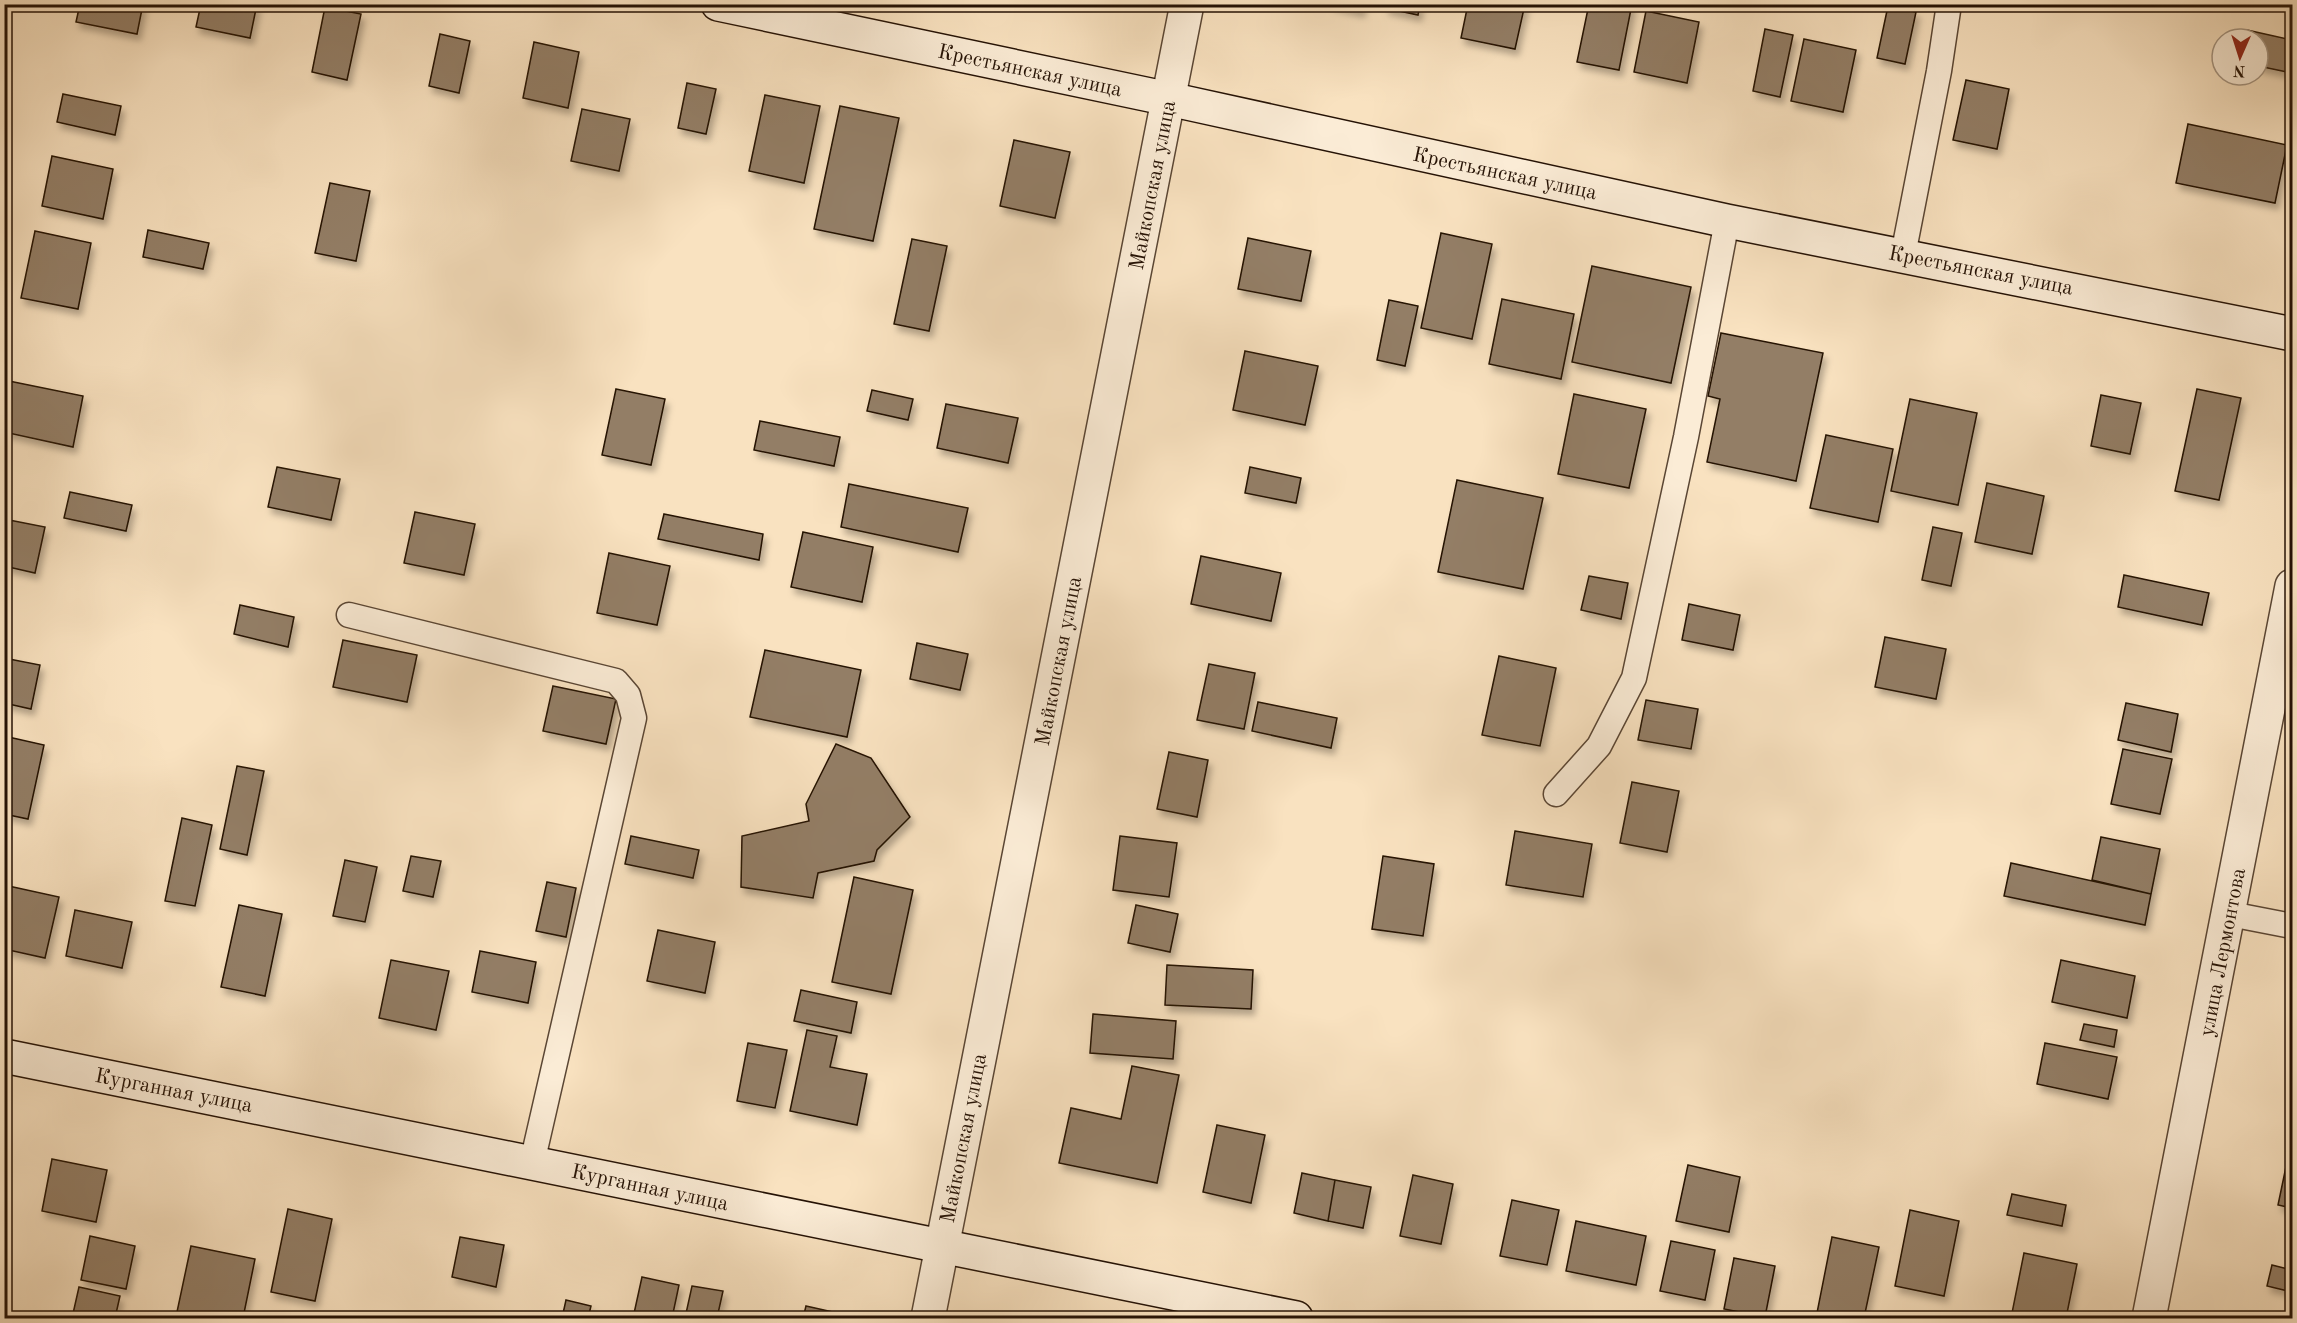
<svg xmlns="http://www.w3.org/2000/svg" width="2297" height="1323" font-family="'Old Standard TT',serif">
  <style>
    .building { fill: #937e66; stroke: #251205; stroke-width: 1.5; filter: url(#shadow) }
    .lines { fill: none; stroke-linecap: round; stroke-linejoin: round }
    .lane-casing { stroke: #5a4634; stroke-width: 27 }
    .street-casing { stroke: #5a4634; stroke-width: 36 }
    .secondary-casing { stroke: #251205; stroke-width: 36 }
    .lane { stroke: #fbecd6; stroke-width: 24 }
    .street { stroke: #fbecd6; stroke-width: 33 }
    .secondary { stroke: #fbecd6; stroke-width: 33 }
    .labels { text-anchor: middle; stroke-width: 4.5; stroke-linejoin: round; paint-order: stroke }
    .street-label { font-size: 21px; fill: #251205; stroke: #fbecd6 }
  </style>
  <defs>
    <filter id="shadow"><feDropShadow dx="3.5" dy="6" stdDeviation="3" flood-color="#0004"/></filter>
  </defs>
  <rect width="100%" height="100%" fill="#f9e2c0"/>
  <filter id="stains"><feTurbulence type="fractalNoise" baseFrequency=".00333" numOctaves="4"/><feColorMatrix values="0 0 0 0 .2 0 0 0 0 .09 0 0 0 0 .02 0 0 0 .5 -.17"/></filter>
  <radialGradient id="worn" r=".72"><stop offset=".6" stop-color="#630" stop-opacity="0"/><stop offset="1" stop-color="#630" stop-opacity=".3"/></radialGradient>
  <path class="building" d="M80,4H143L137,34L76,22Z
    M201,4H257L250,38L196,27Z
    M1330,4H1363L1361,11Z
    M1386,4H1420L1418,15L1385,8Z
    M1468,4H1525L1515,49L1461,38Z
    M1589,4H1632L1619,70L1577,62Z
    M1888,6L1916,12L1905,64L1877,58Z
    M325,7L361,14L347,80L312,72Z
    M1646,11L1699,22L1687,83L1634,72Z
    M1765,29L1793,35L1780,97L1753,91Z
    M2247,30L2292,40V73L2258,66V39H2245Z
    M440,34L470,41L459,93L429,86Z
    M1804,39L1856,50L1843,112L1791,101Z
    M534,42L579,52L568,108L523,98Z
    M1966,80L2009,89L1997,149L1953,140Z
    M687,83L716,89L706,134L678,128Z
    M63,94L121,106L115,135L57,122Z
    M765,95L820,106L804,183L749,171Z
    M840,106L899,118L873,241L814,229Z
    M582,109L630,119L619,171L571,161Z
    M2188,124L2287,145L2275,203L2176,183Z
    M1014,140L1070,152L1055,218L1000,206Z
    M52,156L113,169L103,219L42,206Z
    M330,183L370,191L356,261L315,253Z
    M148,230L209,243L203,269L143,257Z
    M35,231L91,243L78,309L21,298Z
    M1441,233L1492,244L1472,339L1421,328Z
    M1248,238L1311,251L1301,301L1238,289Z
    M912,239L947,246L929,331L894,324Z
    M1592,266L1691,287L1671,383L1572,362Z
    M1502,299L1574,314L1561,379L1489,364Z
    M1389,300L1418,306L1405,366L1377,360Z
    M1721,333L1823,353L1796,481L1707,462L1720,399L1708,396Z
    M1245,351L1318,366L1305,425L1233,410Z
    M4,380L83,396L73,447L4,432Z
    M616,389L665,399L651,465L602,455Z
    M2197,389L2241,398L2219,500L2175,491Z
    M872,390L913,399L908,420L867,411Z
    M1574,394L1646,409L1629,488L1558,474Z
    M2101,395L2141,403L2130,454L2091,446Z
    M1910,399L1977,413L1958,505L1891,491Z
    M946,404L1018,418L1008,463L937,448Z
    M760,421L840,437L834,466L754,450Z
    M1826,435L1893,449L1878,522L1810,508Z
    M277,467L340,479L331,520L268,507Z
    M1250,467L1301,478L1296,503L1245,493Z
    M1457,480L1543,498L1523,589L1438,572Z
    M1987,483L2044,496L2032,554L1975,542Z
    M849,484L968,508L958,552L841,527Z
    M70,492L132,505L126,531L64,518Z
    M415,512L475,524L464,575L404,563Z
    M664,514L763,534L759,560L658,539Z
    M4,519L45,527L35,573L4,566Z
    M1933,527L1962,533L1951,586L1922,580Z
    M803,532L873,547L862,602L791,587Z
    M609,553L670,566L657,625L597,613Z
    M1201,556L1281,573L1271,621L1191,604Z
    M2124,575L2209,593L2202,625L2118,607Z
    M1589,576L1628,583L1621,619L1581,610Z
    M1689,604L1740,615L1733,650L1682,640Z
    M240,605L294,617L288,647L234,634Z
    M1885,637L1946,649L1936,699L1875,687Z
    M343,640L417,655L407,702L333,687Z
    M917,643L968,654L960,690L910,679Z
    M765,650L861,670L847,737L750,717Z
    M1499,656L1556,668L1540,746L1482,735Z
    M4,658L40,665L31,709L4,703Z
    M1209,664L1255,673L1244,729L1197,720Z
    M553,686L616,699L606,744L543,731Z
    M1646,700L1698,709L1691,749L1638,740Z
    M1258,702L1337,718L1331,748L1252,731Z
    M2126,703L2178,714L2171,752L2118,740Z
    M4,736L44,745L28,819L4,814Z
    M836,744L871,758L910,817L877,850L874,861L818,873L813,898L741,887L742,836L809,821L806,804Z
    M2123,749L2172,759L2160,814L2111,804Z
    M1169,752L1208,760L1197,817L1157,809Z
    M237,766L264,771L247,855L220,849Z
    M1632,782L1679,791L1667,852L1620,843Z
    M182,818L212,825L195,906L165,901Z
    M1515,831L1592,844L1583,897L1506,885Z
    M631,836L699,850L693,878L625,864Z
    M1120,836L1177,843L1169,897L1113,890Z
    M2101,837L2160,849L2151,894L2092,880Z
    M411,856L441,861L433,897L403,891Z
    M1383,856L1434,864L1423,936L1372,929Z
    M345,860L377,867L365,922L333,916Z
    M2011,863L2151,894L2145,925L2004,896Z
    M854,877L913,890L891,994L832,982Z
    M547,882L576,888L566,937L536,931Z
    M4,885L59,897L45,958L4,949Z
    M239,905L282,914L265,996L221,987Z
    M1136,905L1178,914L1170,952L1128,943Z
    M75,910L132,922L122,968L66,956Z
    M658,930L715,942L705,993L647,981Z
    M480,951L536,962L528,1003L472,992Z
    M391,960L449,971L436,1030L379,1018Z
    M2061,960L2135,976L2127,1018L2052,1002Z
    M1167,965L1253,970L1251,1009L1165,1005Z
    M801,990L857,1002L851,1033L794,1021Z
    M1093,1014L1176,1021L1173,1059L1090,1053Z
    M2084,1024L2117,1030L2114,1047L2080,1040Z
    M807,1030L837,1036L830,1067L867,1074L857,1125L790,1111Z
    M748,1043L787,1050L775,1108L737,1101Z
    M2045,1043L2117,1057L2108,1099L2037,1084Z
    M1132,1066L1179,1075L1157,1183L1059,1163L1071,1108L1121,1119Z
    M1217,1125L1265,1135L1251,1203L1203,1192Z
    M2292,1138V1208L2278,1205Z
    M52,1159L107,1170L96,1222L42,1211Z
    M1688,1165L1740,1177L1729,1232L1676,1221Z
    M1302,1173L1335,1180L1328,1221L1294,1213Z
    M1413,1175L1453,1184L1441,1244L1400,1236Z
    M1335,1180L1371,1187L1363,1228L1328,1221Z
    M2012,1194L2066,1205L2062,1226L2007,1215Z
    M1512,1200L1559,1210L1547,1265L1500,1256Z
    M288,1209L332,1219L315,1301L271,1292Z
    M1910,1210L1959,1221L1944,1296L1895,1286Z
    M1576,1221L1646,1236L1636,1285L1566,1271Z
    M90,1236L135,1246L126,1289L81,1280Z
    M460,1237L504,1245L496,1287L452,1277Z
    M1832,1237L1879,1247L1864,1318H1816Z
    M1671,1241L1715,1250L1705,1300L1660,1291Z
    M191,1246L255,1259L243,1318H208L177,1312Z
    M2024,1253L2077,1264L2066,1318H2011Z
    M1734,1258L1775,1266L1765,1317L1724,1309Z
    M2272,1265L2292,1270V1292L2267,1286Z
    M642,1277L679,1285L672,1318H633Z
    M692,1286L723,1291L717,1318H685Z
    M79,1287L120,1296L115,1318H72Z
    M566,1300L591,1306L588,1318H562Z
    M806,1306L842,1314L841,1318H803Z"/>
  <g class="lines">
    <g class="lane-casing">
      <path id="lane" d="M1903,255L1939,71L1949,4
        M349,615L616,681L628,695L634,718L532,1163
        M1556,794L1599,746L1634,678L1686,437L1727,221
        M2230,914L2292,926"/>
    </g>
    <g class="street-casing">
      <path id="street" d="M928,1318L1187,4
        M2149,1318L2292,586"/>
    </g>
    <g class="secondary-casing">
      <path id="secondary" d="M718,4L1169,99L1727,221L2292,334
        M4,1056L1296,1318"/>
    </g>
    <use href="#lane" class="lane"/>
    <use href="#street" class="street"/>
    <use href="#secondary" class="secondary"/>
  </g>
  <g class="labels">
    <g class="street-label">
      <text transform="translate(1030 70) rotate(12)" y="7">Крестьянская улица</text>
      <text transform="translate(1505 173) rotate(12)" y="7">Крестьянская улица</text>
      <text transform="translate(1152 185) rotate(-79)" y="7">Майкопская улица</text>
      <text transform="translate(1981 270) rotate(11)" y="7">Крестьянская улица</text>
      <text transform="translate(1058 661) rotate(-79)" y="7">Майкопская улица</text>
      <text transform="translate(2222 952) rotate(-79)" y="7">улица Лермонтова</text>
      <text transform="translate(174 1090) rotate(11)" y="7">Курганная улица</text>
      <text transform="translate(963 1138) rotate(-79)" y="7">Майкопская улица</text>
      <text transform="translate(650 1187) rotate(12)" y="7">Курганная улица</text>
    </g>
  </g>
  <rect width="2297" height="1323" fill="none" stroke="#f9e2c0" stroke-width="24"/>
  <rect x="6" y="6" width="2285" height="1311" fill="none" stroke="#251205" stroke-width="3"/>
  <rect x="12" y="12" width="2273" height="1299" fill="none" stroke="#251205" stroke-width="1.5"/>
  <g transform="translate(2240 57) rotate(183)"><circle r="28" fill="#fbecd6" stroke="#a59582" stroke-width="1.5"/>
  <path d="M0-4.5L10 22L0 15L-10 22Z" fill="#8f2418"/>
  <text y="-9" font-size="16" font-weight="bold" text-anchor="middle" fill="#251205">N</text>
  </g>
  <rect width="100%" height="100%" filter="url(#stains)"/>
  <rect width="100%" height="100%" fill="url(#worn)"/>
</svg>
